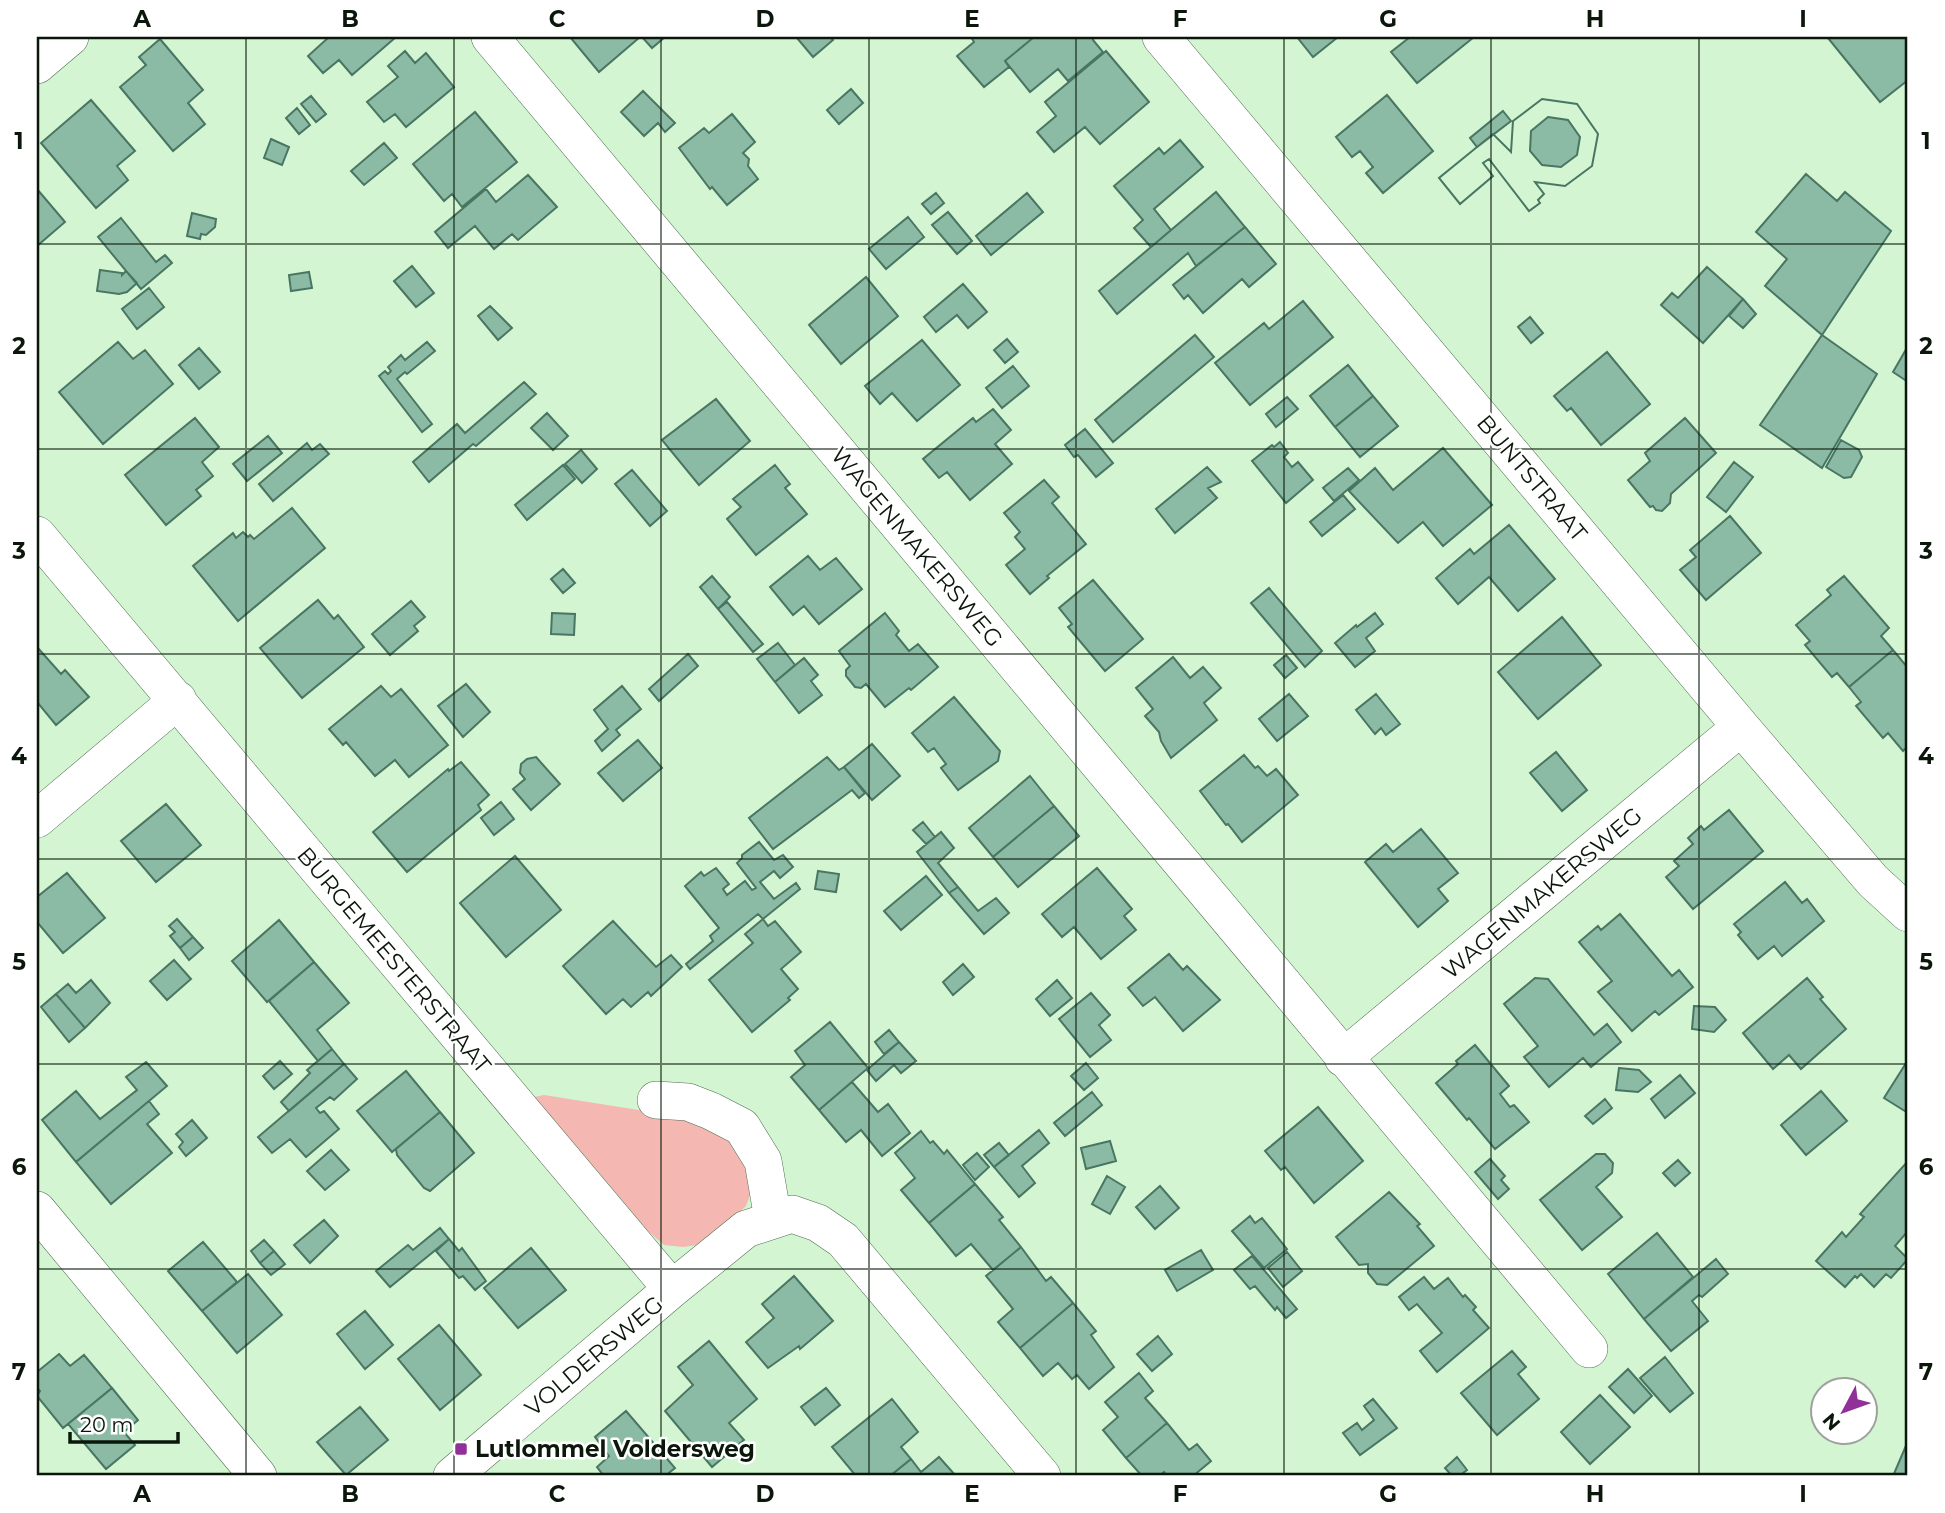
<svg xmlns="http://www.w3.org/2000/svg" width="1945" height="1513" font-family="Montserrat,sans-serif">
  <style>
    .green { fill: #f4b7b2 }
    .building { fill: #8cbba5; stroke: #497662; stroke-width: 2; fill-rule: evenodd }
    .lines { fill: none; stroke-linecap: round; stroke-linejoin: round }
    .minor-casing { stroke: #4f6d4f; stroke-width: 38 }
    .minor { stroke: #fff; stroke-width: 37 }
    .grid { fill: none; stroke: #0b170b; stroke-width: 2; stroke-opacity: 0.55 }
    .poi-dot { fill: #903098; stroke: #fff; stroke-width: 2.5 }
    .labels { text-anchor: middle; stroke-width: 5; stroke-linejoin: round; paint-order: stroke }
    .street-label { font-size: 23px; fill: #0b170b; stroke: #fff }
    .poi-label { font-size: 23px; font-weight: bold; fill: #0b170b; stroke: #fff; text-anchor: start }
    .neatline { fill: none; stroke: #0b170b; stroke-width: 2.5 }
    .grid-label { font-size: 23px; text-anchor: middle; font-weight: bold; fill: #0b170b }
  </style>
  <rect width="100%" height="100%" fill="#d3f5d2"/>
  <path class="green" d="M544,1095L689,1118L722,1130L747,1160L752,1190L746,1206L704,1244L683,1247L664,1245L648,1231L534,1097Z"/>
  <path class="building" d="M329,37H396L352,75L339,60L323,73L308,56Z
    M570,37H640L599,72Z
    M642,37H665L652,48Z
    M799,37H830L833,40L813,57L797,38Z
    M971,37H1034L1005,61L1009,67L984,87L957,56L974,42Z
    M1034,37H1094L1093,40L1103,52L1068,81L1058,69L1030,92L1005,61Z
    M1297,37H1338L1313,57Z
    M1410,37H1474L1417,83L1391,52Z
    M1830,37H1908V80L1880,102L1828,38Z
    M160,39L203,90L188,103L205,124L173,151L120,87L146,65L139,57Z
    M405,51L415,63L426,53L454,87L406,127L395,114L384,122L367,102L398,77L388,66Z
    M1106,51L1149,102L1100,144L1085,127L1054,152L1037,132L1056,116L1045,102Z
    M851,89L863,103L839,124L827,110Z
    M643,91L675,123L665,132L658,123L644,136L621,112Z
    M1387,95L1433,151L1383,193L1366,173L1373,167L1360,151L1352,157L1336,137Z
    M311,96L326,114L316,122L301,104Z
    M1542,99L1577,104L1598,134L1592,166L1565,186L1535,182L1544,194L1538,200L1540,203L1529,211L1489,159L1483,163L1493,176L1460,204L1439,178L1493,134L1511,152L1513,121ZM1548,117L1568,120L1580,137L1577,155L1561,167L1542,165L1530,151L1531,131Z
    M1542,99L1577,104L1598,134L1592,166L1565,186L1535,182L1544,194L1538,200L1540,203L1529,211L1489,159L1483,163L1493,176L1460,204L1439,178L1493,134L1511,152L1513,121Z
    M91,100L135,151L117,166L128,180L96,208L41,143Z
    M297,108L310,125L299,134L286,118Z
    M1503,111L1511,121L1477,147L1470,138Z
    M475,112L517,162L462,207L452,194L444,201L413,164Z
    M732,114L755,142L743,153L749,159L748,166L758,179L727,205L712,187L710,189L679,148L704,128L709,133Z
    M271,139L289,147L282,165L264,158Z
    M1180,140L1203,167L1154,209L1171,230L1151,247L1134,228L1143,220L1114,186L1159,148L1164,154Z
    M384,143L397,158L364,185L351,171Z
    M1806,174L1837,201L1845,192L1891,231L1822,335L1765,286L1787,259L1756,232Z
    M528,175L557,207L518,240L512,234L494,249L475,226L448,248L435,232L486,189L496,202Z
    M37,189L65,222L37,246Z
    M1216,192L1245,227L1196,266L1188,253L1117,314L1099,291Z
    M936,193L944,203L931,214L922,204Z
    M1027,193L1043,212L991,255L976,236Z
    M948,212L972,241L957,254L932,225Z
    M192,213L216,219L215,227L206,235L201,234L200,239L187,236Z
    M908,217L924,237L886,269L869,249Z
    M121,218L156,262L165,255L172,263L141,289L98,237Z
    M1245,227L1276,264L1249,287L1242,279L1203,313L1188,295L1184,299L1173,285Z
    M412,266L434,293L416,307L394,281Z
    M1707,267L1743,299L1703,343L1661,305L1672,293L1678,298Z
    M100,270L122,273V275L126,271L137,283L127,292L119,294L97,291Z
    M309,272L312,288L291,291L289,275Z
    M866,277L898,316L841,364L809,325Z
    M963,284L987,312L968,328L957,315L936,332L924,317Z
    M149,288L164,307L137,329L122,309Z
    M1743,299L1756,314L1743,328L1729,316Z
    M1303,301L1333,337L1250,405L1215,363L1264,323L1269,329Z
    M490,306L512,328L498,340L478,316Z
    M1530,317L1543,333L1531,343L1518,327Z
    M1195,335L1214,357L1113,442L1095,420Z
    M1822,335L1877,374L1822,468L1760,425Z
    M1007,339L1018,352L1005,363L994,350Z
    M922,340L960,385L917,421L892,393L880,404L865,386Z
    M118,342L133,359L145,350L173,384L103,444L59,392Z
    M427,342L435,351L407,374L405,372L397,379L432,424L422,432L379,376L385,371L388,374L391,371L388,367L401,355L405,360Z
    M1908,346V382L1893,372Z
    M199,348L220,372L199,389L179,365Z
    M1607,352L1650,404L1601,445L1571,408L1567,411L1554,396Z
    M1348,365L1373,396L1335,427L1310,396Z
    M1013,366L1029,386L1002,408L986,388Z
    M524,382L536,394L476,446L473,444L429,482L413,462L457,424L465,433Z
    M1373,396L1398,426L1360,457L1335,427Z
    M1287,397L1298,409L1276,427L1266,414Z
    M716,399L750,441L699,485L662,440Z
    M993,409L1011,430L995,444L1012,464L970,500L947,472L939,478L923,459L973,418L976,422Z
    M547,413L568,436L553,450L531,428Z
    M195,418L219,447L202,462L213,476L196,490L201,496L166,525L125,475Z
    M1685,418L1716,453L1671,494L1670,503L1662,511L1656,510L1653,506L1650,507L1628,480L1650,461L1645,453Z
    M1085,429L1113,463L1096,477L1078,455L1074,457L1065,445Z
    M268,436L282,453L247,481L233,464Z
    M1841,440L1859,450L1862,457L1851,477L1844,478L1826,467Z
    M1280,442L1288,453L1284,457L1292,467L1298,462L1313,480L1286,503L1252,461L1272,445L1274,447Z
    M307,443L312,450L320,444L329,454L273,501L259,484Z
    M1443,448L1492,505L1443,546L1423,522L1398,543L1349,491L1375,468L1393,490Z
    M581,450L597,469L582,483L565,464Z
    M1734,462L1753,477L1726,512L1707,497Z
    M563,465L575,479L527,520L515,505Z
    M775,465L790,484L785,488L807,514L756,555L727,519L741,507L733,499Z
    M1207,467L1221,482L1208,488L1217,498L1175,533L1156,509Z
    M1348,468L1359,480L1334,501L1323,488Z
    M632,470L667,511L650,526L615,484Z
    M1044,480L1059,497L1052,503L1086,544L1047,576L1049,578L1030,594L1006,565L1025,549L1015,537L1020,532L1004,513Z
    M1343,495L1355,509L1322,536L1310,522Z
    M292,508L325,548L238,621L193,566L233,533L236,538L243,532L248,537L250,535L254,539Z
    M1730,516L1761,553L1706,600L1680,570L1696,557L1690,550Z
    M1509,525L1555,579L1518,611L1489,577L1458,604L1436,578L1470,549L1474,554Z
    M808,556L820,570L836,558L862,589L819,624L804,606L793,615L770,587Z
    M563,569L575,583L563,593L551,579Z
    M712,576L730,597L718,609L700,587Z
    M1844,576L1889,628L1881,636L1893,650L1849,687L1837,673L1832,677L1805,645L1810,641L1796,625L1831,595L1827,590Z
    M1093,580L1143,639L1105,671L1068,627L1072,624L1059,608Z
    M1269,588L1322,651L1305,667L1251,603Z
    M318,600L334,619L338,615L364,647L302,698L260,648Z
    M411,601L425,617L414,626L418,631L390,655L372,634Z
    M727,602L763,644L753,652L718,609Z
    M552,613L575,614L574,635L551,634Z
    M885,613L899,631L896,635L909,651L918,644L938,667L911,690L909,688L885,707L866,684L861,688L855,687L846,676V670L850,666L839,651Z
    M1375,613L1383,624L1366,638L1375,651L1355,667L1335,643L1356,625L1357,627Z
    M1562,617L1601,665L1538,719L1498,672Z
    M778,643L795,665L775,682L757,659Z
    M37,647L61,674L65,670L89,697L56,725L37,702Z
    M1893,650L1908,668V746L1903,751L1888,733L1883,738L1856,706L1861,702L1849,687Z
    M688,654L698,666L659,701L649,689Z
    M1286,655L1297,668L1285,678L1274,665Z
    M1173,657L1190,678L1203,667L1221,688L1204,703L1217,720L1171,758L1161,741L1159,732L1145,716L1153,709L1136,688Z
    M804,658L818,675L811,681L822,695L799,713L775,682Z
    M466,684L490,712L463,737L438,706Z
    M381,686L391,697L401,689L448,745L409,777L395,760L375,776L346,742L343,745L329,729Z
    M622,686L641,709L616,730L620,735L602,751L595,741L608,729L594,710Z
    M1289,694L1308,716L1277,741L1259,719Z
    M1376,694L1400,724L1386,735L1381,728L1375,734L1356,710Z
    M954,697L1000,751L998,761L958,790L941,768L946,764L934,748L928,752L912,733Z
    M638,740L662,768L623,801L598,773Z
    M872,744L900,776L872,800L844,767Z
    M1556,752L1587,790L1562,811L1530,773Z
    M1244,755L1255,768L1258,766L1267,776L1276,769L1298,795L1242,842L1228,824L1226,825L1200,791Z
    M536,757L560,784L531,810L513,789L525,779L520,773L521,764L527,759Z
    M827,757L839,770L844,767L865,793L859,798L852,790L773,849L749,818Z
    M461,762L489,795L478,805L481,810L407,872L373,832L448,769L449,771Z
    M1030,776L1054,806L993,857L969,828Z
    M501,802L514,819L494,835L481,818Z
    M166,804L201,845L156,882L121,841Z
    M1054,806L1079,836L1018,887L993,857Z
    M1729,810L1763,851L1693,909L1666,877L1679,866L1674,861L1693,844L1688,838L1701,826L1704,830Z
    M923,822L935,837L926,844L913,830Z
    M1421,829L1458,873L1438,889L1448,901L1418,927L1365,862L1386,844L1393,852Z
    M941,832L954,848L938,863L958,887L949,893L917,852Z
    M759,842L774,860L783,855L793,867L780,878L774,871L760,882L774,899L796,883L800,889L763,919L758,914L690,969L686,964L713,941L710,936L719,928L685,886L701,872L704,876L716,868L729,884L723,889L727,895L745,881L752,890L756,888L737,863L742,858V855Z
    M515,856L561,910L506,957L460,903Z
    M1097,868L1132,909L1124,916L1136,930L1101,959L1074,927L1062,937L1042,914Z
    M818,871L839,874L836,892L815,889Z
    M67,873L105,918L63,953L37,922V897Z
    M926,876L942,895L901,930L884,911Z
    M1785,882L1802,903L1807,899L1824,921L1782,956L1774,946L1758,959L1738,935L1741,932L1734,924Z
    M958,887L978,911L996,898L1009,913L984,934L949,893Z
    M1620,914L1672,976L1679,970L1693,987L1659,1015L1655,1011L1632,1031L1598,992L1612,981L1579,942L1598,926L1601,930Z
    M177,919L193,937L180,948L170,936L175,932L169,926Z
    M763,919L768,926L775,921L801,952L781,969L798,989L788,998L790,1000L752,1032L709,980L753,943L745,934Z
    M279,920L314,962L267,1002L232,961Z
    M613,921L656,967L671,955L682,967L651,996L648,992L631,1007L623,999L606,1014L563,966Z
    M193,937L203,948L189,960L180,948Z
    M1169,954L1183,970L1187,966L1220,1000L1183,1031L1155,997L1143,1006L1128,988Z
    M174,960L191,979L167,1000L150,981Z
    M314,962L349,1003L317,1030L332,1049L318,1061L269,1001Z
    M963,964L974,977L953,995L943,982Z
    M1535,978L1548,979L1594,1035L1607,1024L1621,1042L1591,1067L1583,1058L1549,1087L1524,1057L1538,1046L1504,1004Z
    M1807,978L1823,997L1820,999L1846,1029L1801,1069L1789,1055L1773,1069L1743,1033Z
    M91,980L110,1003L85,1028L56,994L68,984L76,993Z
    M1057,980L1072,998L1050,1016L1036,999Z
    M1091,993L1110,1015L1099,1025L1111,1040L1090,1057L1059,1019Z
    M56,994L85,1028L69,1042L41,1007Z
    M1694,1006L1715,1007L1726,1020L1714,1032L1692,1029Z
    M830,1022L868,1068L819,1110L791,1077L805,1065L795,1051Z
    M889,1030L899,1042L884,1054L875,1042Z
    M899,1042L916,1061L901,1073L894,1065L876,1081L867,1070Z
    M1475,1045L1509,1086L1500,1094L1510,1107L1514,1105L1529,1122L1495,1149L1469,1118L1467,1120L1436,1083L1458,1064L1456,1061Z
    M332,1049L344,1064L289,1111L281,1102L310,1073L307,1070Z
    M1908,1060V1113L1884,1098Z
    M280,1061L292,1074L274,1089L263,1076Z
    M146,1062L167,1086L76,1162L42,1120L76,1091L100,1119L137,1090L126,1077Z
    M1086,1063L1098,1078L1084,1090L1071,1076Z
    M344,1064L357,1079L334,1100L330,1097L316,1108L320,1113L324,1111L339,1129L306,1157L290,1139L272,1153L258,1137Z
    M1619,1068L1639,1070L1651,1082L1638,1092L1616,1090Z
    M406,1071L440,1112L392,1152L357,1111Z
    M1680,1075L1695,1093L1665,1118L1651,1099Z
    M852,1082L878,1112L888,1104L910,1133L882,1156L861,1130L846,1142L819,1110Z
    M1821,1091L1847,1121L1806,1155L1781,1125Z
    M1092,1092L1102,1105L1065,1136L1054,1123Z
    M1605,1099L1612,1108L1593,1124L1585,1116Z
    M149,1101L159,1114L147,1124L172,1153L111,1204L76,1162Z
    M1318,1107L1363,1161L1314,1203L1285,1167L1281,1170L1265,1151Z
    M440,1112L474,1153L430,1191L424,1188L397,1155L396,1149Z
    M192,1120L207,1138L186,1156L179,1147L183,1142L176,1134Z
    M1039,1130L1049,1143L1022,1166L1035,1183L1019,1197L994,1167Z
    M921,1131L930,1143L933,1141L944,1154L947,1150L975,1184L929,1223L901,1190L915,1178L895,1153Z
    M1110,1141L1116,1161L1086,1169L1081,1148Z
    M999,1143L1009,1155L994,1167L984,1155Z
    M331,1150L349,1170L325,1190L307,1171Z
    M977,1153L989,1167L975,1180L963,1165Z
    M1596,1154H1605L1613,1163L1612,1173L1596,1187L1622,1217L1582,1250L1540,1200Z
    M1490,1159L1505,1176L1501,1180L1509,1189L1498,1199L1475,1172Z
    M1678,1160L1690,1173L1675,1186L1663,1173Z
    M1908,1161V1231L1895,1246L1908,1259L1891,1278L1886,1274L1874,1287L1861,1274L1857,1278L1855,1276L1845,1287L1816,1261L1842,1232L1846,1237L1864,1217L1860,1214Z
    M1107,1176L1125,1187L1110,1214L1092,1204Z
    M975,1184L1003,1217L999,1220L1021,1247L993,1270L971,1244L956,1256L929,1223Z
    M1160,1186L1179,1208L1155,1229L1136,1207Z
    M1389,1192L1420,1224L1417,1226L1434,1246L1387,1285L1377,1284L1368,1273V1264L1359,1265L1336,1237Z
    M1250,1216L1255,1223L1262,1218L1287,1249L1264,1268L1232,1231Z
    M324,1220L338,1236L310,1263L294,1245Z
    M440,1228L449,1239L390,1287L376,1271L408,1245L413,1250Z
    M1657,1233L1693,1277L1644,1319L1608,1274Z
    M449,1239L459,1251L462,1248L486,1281L475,1290L463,1276L459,1278L436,1251Z
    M264,1240L274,1251L260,1263L251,1251Z
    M203,1242L237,1282L202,1311L168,1271Z
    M1021,1247L1046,1281L1051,1277L1073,1303L1020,1348L998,1322L1013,1309L986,1276Z
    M531,1248L566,1290L518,1328L484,1288Z
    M1201,1250L1213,1270L1177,1291L1165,1270Z
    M274,1251L285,1264L271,1275L260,1263Z
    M1287,1252L1302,1271L1283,1287L1268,1268Z
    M1252,1256L1297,1309L1286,1318L1277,1307L1275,1310L1255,1286L1250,1289L1234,1270Z
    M1716,1259L1728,1274L1702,1297L1699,1295L1692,1301L1708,1321L1671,1351L1644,1319Z
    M248,1274L282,1315L237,1353L202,1311Z
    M794,1276L833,1321L800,1349L799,1346L768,1368L746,1342L774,1318L762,1304Z
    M1424,1277L1434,1289L1448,1278L1463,1297L1465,1295L1476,1307L1473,1310L1489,1328L1437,1372L1420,1351L1442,1333L1417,1304L1409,1310L1399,1297Z
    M1073,1303L1096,1331L1091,1335L1114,1367L1089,1389L1077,1375L1072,1379L1058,1363L1043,1376L1020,1348Z
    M365,1311L393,1345L365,1369L337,1334Z
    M439,1325L481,1375L440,1410L398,1359Z
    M1158,1336L1172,1354L1152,1371L1137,1354Z
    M709,1341L757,1399L729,1423L744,1440L712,1467L665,1411L693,1385L678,1367Z
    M1512,1351L1526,1367L1518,1374L1539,1399L1497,1435L1461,1393Z
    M59,1354L70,1366L84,1355L112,1388L63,1428L37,1396L40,1391L37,1388V1372Z
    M1665,1357L1693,1393L1670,1412L1640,1378Z
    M1628,1369L1652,1396L1634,1413L1609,1387Z
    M1139,1373L1153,1391L1145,1398L1167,1423L1126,1458L1103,1430L1118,1417L1105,1402Z
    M112,1388L138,1420L124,1432L135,1445L106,1469L68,1424Z
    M826,1388L840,1405L815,1425L801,1407Z
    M1600,1395L1630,1427L1590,1464L1561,1432Z
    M892,1399L918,1432L901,1447L911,1459L890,1476H856L832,1447Z
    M1373,1399L1397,1428L1360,1455L1343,1433L1357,1423L1362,1430L1374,1420L1364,1406Z
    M360,1407L388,1440L346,1475L317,1442Z
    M626,1411L675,1468L665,1476H601L603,1475L597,1467L609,1456L595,1437Z
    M1167,1423L1189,1450L1197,1444L1211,1461L1193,1476H1167L1164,1472L1159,1476H1142L1126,1458Z
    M1908,1441V1476H1893Z
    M939,1457L956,1476H890L911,1459L921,1472Z
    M1457,1457L1467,1470L1459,1476H1452L1445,1468Z"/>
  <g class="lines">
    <g class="minor-casing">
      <path id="minor" d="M490,37L1589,1349
        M1161,37L1741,727L1873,881L1908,913
        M37,65L70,37
        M37,535C250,785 459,1039 672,1289
        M37,819L178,700
        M1343,1058L1741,727
        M656,1100L688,1102L711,1111L742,1127L763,1161L773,1219
        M37,1210L258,1476
        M452,1476L672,1289L746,1229L792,1214L818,1223L843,1240L1042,1476"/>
    </g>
    <use href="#minor" class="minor"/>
  </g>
  <path class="grid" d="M246,37V1476M454,37V1476M661,37V1476M869,37V1476M1076,37V1476M1284,37V1476M1491,37V1476M1699,37V1476M37,244H1908M37,449H1908M37,654H1908M37,859H1908M37,1064H1908M37,1269H1908"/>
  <rect class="poi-dot" x="454" y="1442" width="14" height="14" rx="3.5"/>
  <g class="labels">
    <g class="street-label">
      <text transform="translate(1532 478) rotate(50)" y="8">BUNTSTRAAT</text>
      <text transform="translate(917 547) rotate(50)" y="8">WAGENMAKERSWEG</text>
      <text transform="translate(1542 893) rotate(-40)" y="8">WAGENMAKERSWEG</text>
      <text transform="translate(394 960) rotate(50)" y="8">BURGEMEESTERSTRAAT</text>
      <text transform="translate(594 1356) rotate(-40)" y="8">VOLDERSWEG</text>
    </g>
    <g class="poi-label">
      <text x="475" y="1457">Lutlommel Voldersweg</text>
    </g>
  </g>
  <rect width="1945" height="1513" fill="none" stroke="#ffffff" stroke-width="77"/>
  <g transform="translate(1844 1411) rotate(229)"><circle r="33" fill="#ffffff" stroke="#9da29d" stroke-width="2"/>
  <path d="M0-5L12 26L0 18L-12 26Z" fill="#903098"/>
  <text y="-10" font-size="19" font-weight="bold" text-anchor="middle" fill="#0b170b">N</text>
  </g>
  <path d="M70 1432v10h108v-10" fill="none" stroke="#0b170b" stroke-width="3.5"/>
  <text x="80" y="1432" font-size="21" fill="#0b170b" stroke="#ffffff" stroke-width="5" paint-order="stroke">20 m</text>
  <rect x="38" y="38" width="1868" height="1436" class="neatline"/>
  <g class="grid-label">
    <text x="142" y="27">A</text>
    <text x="350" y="27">B</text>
    <text x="557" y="27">C</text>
    <text x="765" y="27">D</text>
    <text x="972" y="27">E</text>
    <text x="1180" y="27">F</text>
    <text x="1388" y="27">G</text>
    <text x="1595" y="27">H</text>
    <text x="1803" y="27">I</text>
    <text x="19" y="149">1</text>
    <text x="1926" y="149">1</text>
    <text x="19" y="354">2</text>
    <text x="1926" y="354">2</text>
    <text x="19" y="559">3</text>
    <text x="1926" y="559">3</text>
    <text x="19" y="764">4</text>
    <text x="1926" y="764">4</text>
    <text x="19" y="970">5</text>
    <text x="1926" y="970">5</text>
    <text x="19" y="1175">6</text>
    <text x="1926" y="1175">6</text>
    <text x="19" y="1380">7</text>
    <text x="1926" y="1380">7</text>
    <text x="142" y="1502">A</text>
    <text x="350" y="1502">B</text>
    <text x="557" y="1502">C</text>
    <text x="765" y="1502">D</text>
    <text x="972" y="1502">E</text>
    <text x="1180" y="1502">F</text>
    <text x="1388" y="1502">G</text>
    <text x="1595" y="1502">H</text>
    <text x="1803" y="1502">I</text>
  </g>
</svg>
